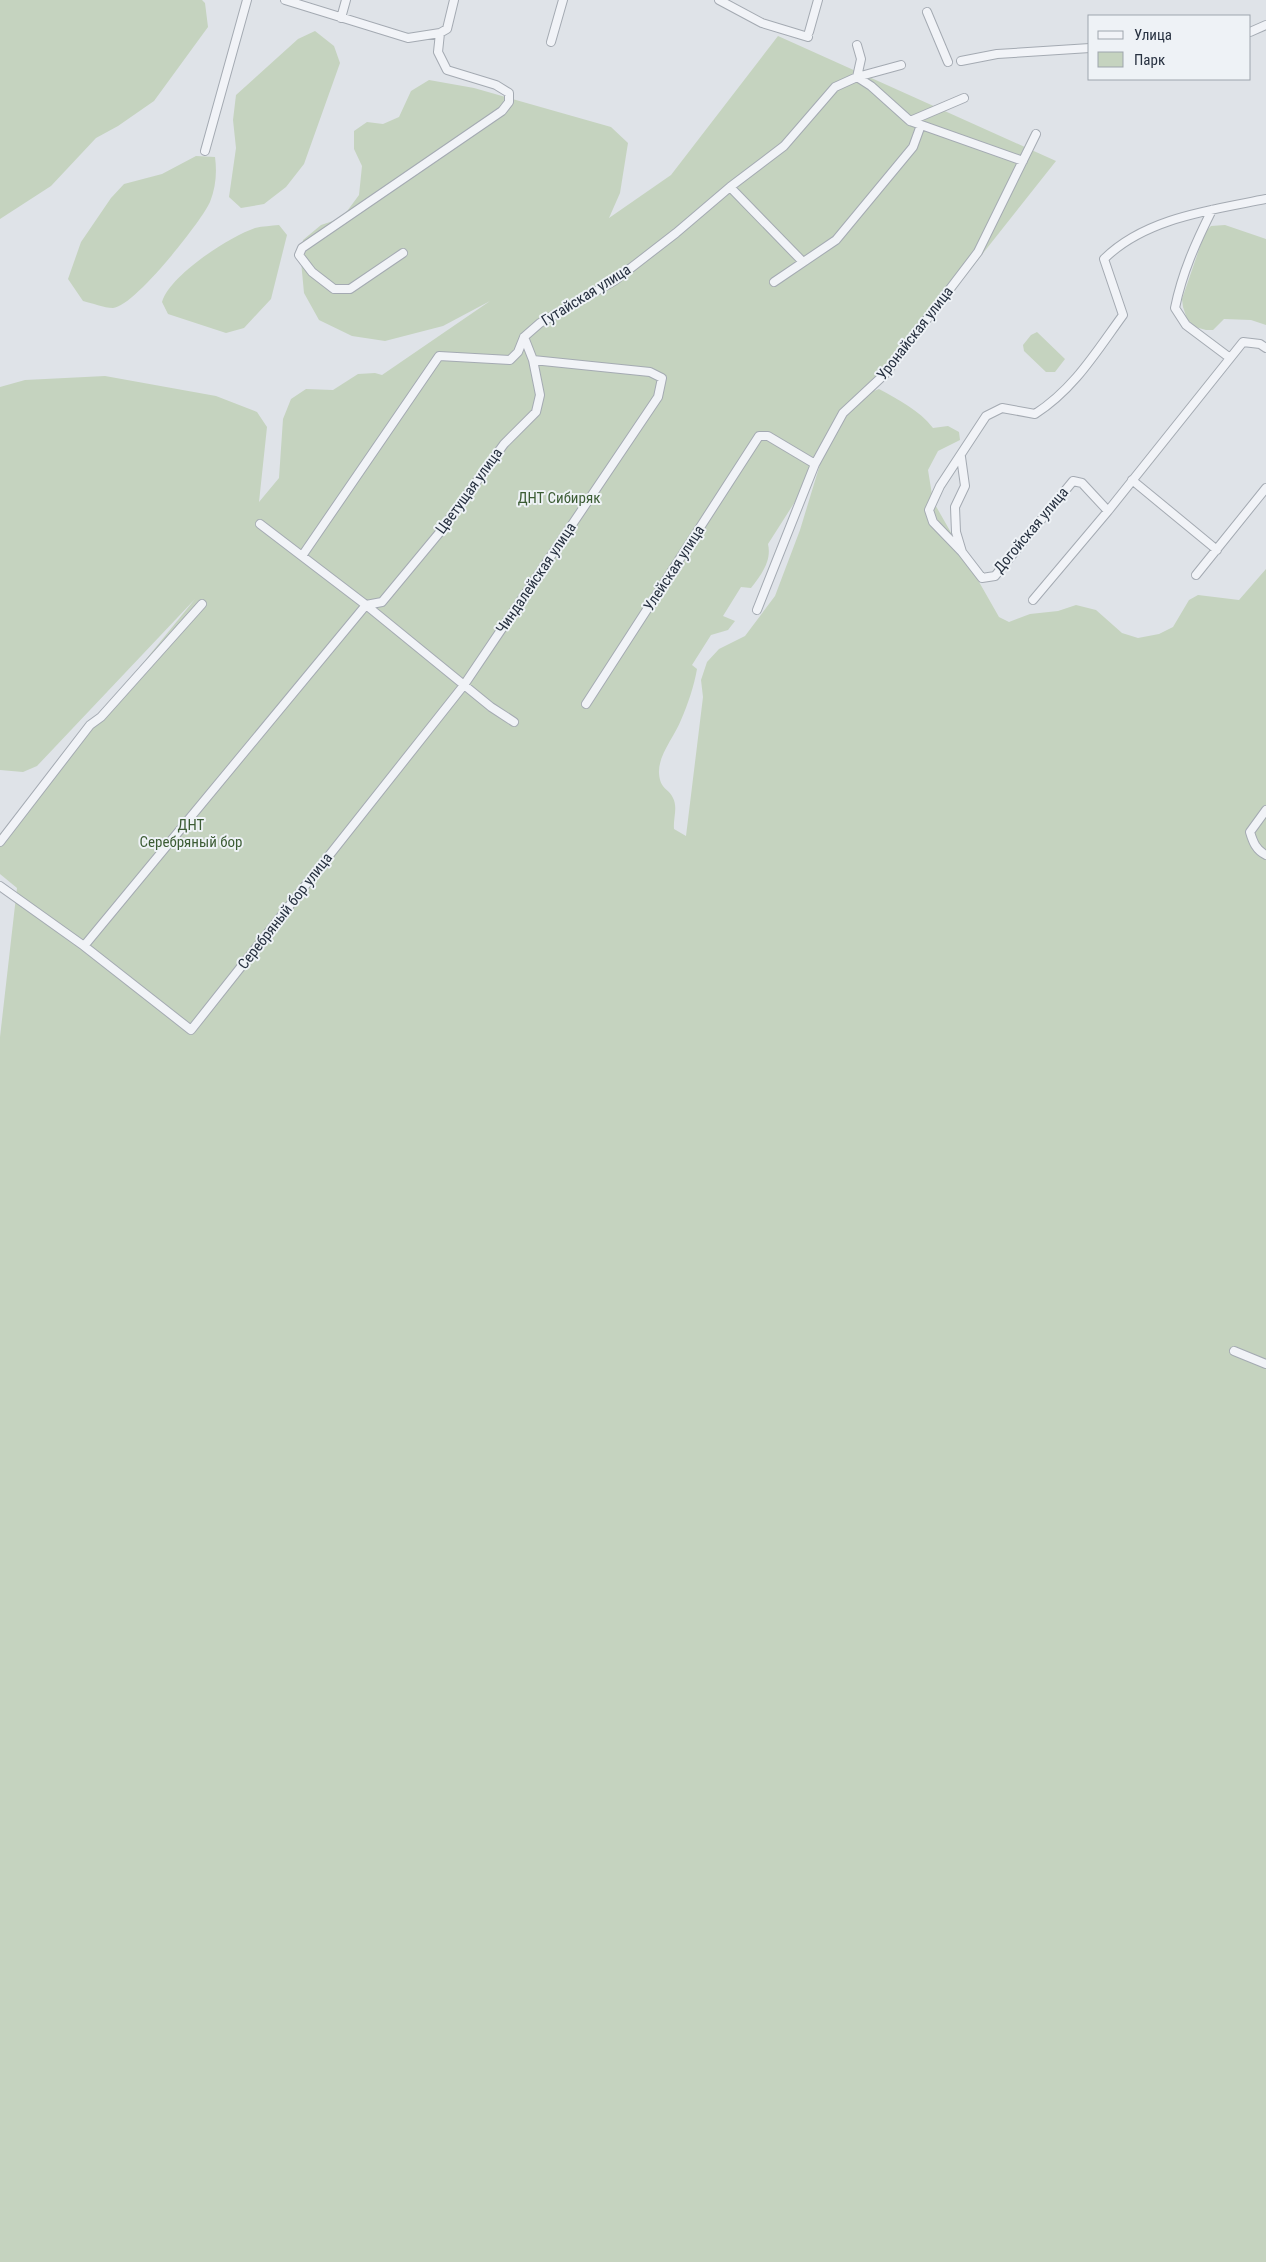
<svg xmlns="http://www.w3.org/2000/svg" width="1266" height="2262" font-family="'Roboto Condensed',sans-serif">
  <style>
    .green { fill: #c5d3bf; fill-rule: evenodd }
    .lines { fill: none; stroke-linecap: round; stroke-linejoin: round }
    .street-casing { stroke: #a4aab2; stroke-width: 10 }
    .street { stroke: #f1f3f7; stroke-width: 8 }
    .labels { text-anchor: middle; stroke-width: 4; stroke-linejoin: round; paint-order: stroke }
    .street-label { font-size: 15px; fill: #273140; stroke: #eef2f6 }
    .park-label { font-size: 15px; fill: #3c5c34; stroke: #eef2f6 }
  </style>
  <rect width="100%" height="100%" fill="#dfe3e8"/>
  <path class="green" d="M0,0H202L205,3L208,27L154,101L118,126L96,138L51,186L0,219Z
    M315,31L334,46L340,63L304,164L286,187L264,204L241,208L229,197L236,148L233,120L236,95L298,39Z
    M778,36L1056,161L874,391L879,389C899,400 919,410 933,428L948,426L959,432L960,440L938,451L928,470L933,501L999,617L1009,622L1030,614L1058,611L1076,605L1096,610L1122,633L1138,638L1159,634L1173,627L1189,600L1198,595L1239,600L1266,569V2262H0V1037L17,888L0,874V839L195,599L37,766L23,772L0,770V387L25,380L105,376L216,396L257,412L267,427L259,502L279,478L283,419L291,399L306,389L333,390L358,374L375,373L382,375L490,301L443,326L385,341L352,336L319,320L304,293L301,261L303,240L321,225L342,218L359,195L362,166L354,149V131L367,122L383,124L399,117L411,91L429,80L474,88L611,127L628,143L620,193L609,218L671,175ZM821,461L800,530L775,596L745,636L719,649L707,662L701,680L703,697L686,836L674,829C673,818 678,808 673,798C669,788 660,790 659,773C658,755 675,736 681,720C688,704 694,686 697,669L692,665L711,635L728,630L735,621L723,616L741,587L751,588C761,575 772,561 768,544Z
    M196,156L215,157C217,172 216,187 210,202C201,222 134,307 113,308C104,308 92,303 83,301L68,279L81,242L111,198L124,184L162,174Z
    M279,225L287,235L271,299L244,328L226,333L168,314L162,302C170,275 229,237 255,228C263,226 271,226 279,225Z
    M1225,225L1266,239V325L1251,320L1224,319L1213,330H1206L1195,327L1187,319L1183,307L1182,299L1205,232L1211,226Z
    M1037,332L1065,359L1055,372H1046L1024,351L1023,345L1031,335Z"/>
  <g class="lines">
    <g class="street-casing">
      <path id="street" d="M285,0L408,38L440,33L447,29L454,0
        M719,0L762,23L808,37
        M927,12L948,62
        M341,18L346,0
        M809,32L818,0
        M1250,32L1266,25
        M551,42L563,0
        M961,61L997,54L1090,48
        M857,77L871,86L910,121L1023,161
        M857,77L901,65
        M910,121L964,98
        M205,151L247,0
        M730,187L802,261
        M1212,210C1196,242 1182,273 1175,308L1186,325L1230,358
        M403,253L350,289H334L312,272L299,255L302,248L502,111L509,102V93L496,85L447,70L438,52L440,33
        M774,282L836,240L913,147L921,125
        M961,457L965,486L955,507L956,532L962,552L982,578L995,576L1073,481L1082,483L1108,511
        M1132,480L1217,550
        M260,524L366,605L491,707L514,722
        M962,552L933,522L929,510L940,486L986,416L1002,408L1035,414C1074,389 1096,352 1123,315L1104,259C1145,218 1211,210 1266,199
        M302,556L439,356L510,360L518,352L524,337L540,323L614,281L676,233L730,187L784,146L835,87L857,77L861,59L857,45
        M1196,575L1266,488
        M1033,600L1108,511L1243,342L1260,344L1266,348
        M366,605L84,946L191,1030L464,685L658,397L662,378L650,372L533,360
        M366,605L382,602L440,532L504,444L536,412L540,395L533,360L524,337
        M757,610L815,464L843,413L886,373L978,252L1036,134
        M586,704L759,436H768L815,464
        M1266,810L1250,832C1253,842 1256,850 1266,855
        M0,842L90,725L101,717L202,604
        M0,886L84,946
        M1234,1351L1266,1364"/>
    </g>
    <use href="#street" class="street"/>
  </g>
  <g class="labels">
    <g class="street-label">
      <text transform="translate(586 295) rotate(-32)" y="5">Гутайская улица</text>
      <text transform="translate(915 333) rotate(-52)" y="5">Уронайская улица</text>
      <text transform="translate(469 491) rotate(-54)" y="5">Цветущая улица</text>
      <text transform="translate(1031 530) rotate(-50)" y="5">Догойская улица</text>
      <text transform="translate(674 568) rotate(-57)" y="5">Улейская улица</text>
      <text transform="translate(536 578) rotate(-56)" y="5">Чиндалейская улица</text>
      <text transform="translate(285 911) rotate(-52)" y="5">Серебряный бор улица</text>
    </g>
    <g class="park-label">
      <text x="559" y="503">ДНТ Сибиряк</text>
      <text x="191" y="830">ДНТ<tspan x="191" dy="17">Серебряный бор</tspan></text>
    </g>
  </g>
  <rect x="1088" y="15" width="162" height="65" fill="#eef2f6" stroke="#9ea5ad"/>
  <rect x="1098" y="31" width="25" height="8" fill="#f1f3f7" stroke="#9ea5ad"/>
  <text x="1134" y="40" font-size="15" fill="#273140">Улица</text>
  <rect x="1098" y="52" width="25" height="15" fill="#c5d3bf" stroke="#9ea5ad"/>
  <text x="1134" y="65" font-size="15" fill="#273140">Парк</text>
</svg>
